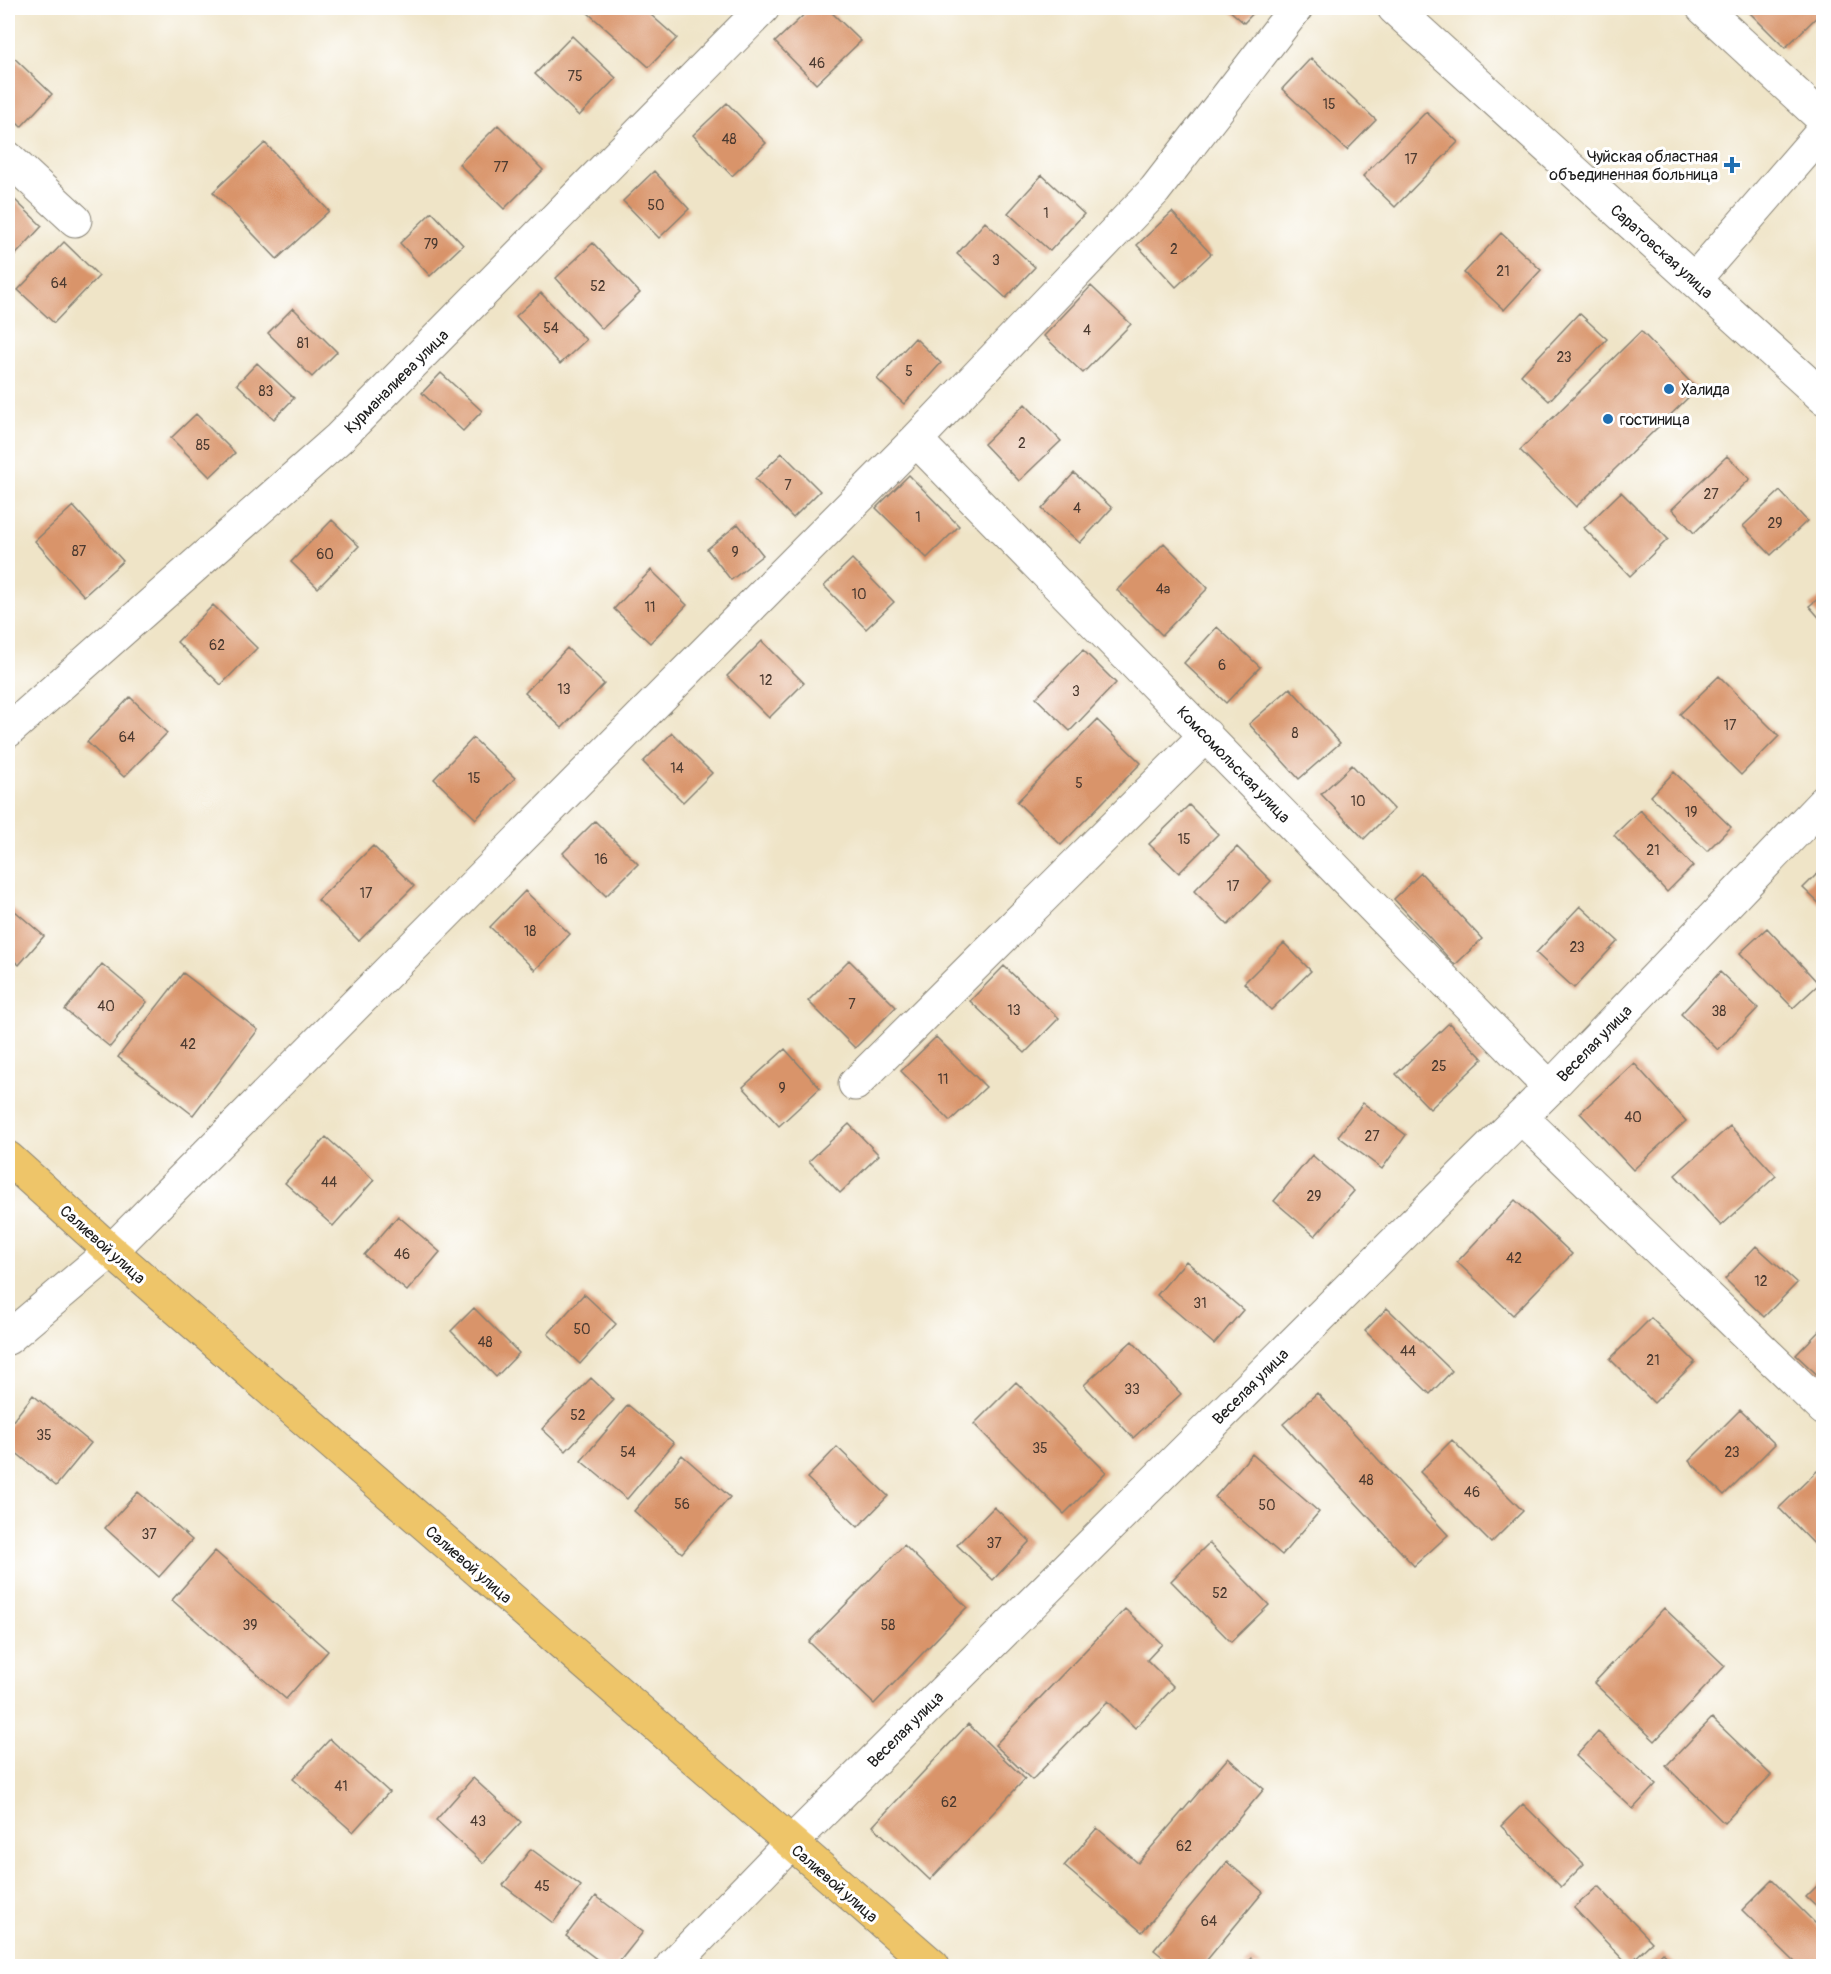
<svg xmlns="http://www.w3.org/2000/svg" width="1831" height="1974" font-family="Pangolin,sans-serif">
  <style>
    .building { fill: #d9946a }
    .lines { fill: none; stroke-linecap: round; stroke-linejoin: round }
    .minor-casing { stroke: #868072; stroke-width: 35 }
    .major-casing { stroke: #868072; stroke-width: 35 }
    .minor { stroke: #fff; stroke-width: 33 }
    .major { stroke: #eec569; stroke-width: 33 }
    .poi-dot { fill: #1f6fb2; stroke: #fff; stroke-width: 2 }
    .labels { text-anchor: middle; stroke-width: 6; stroke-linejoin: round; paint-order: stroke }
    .number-label { font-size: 14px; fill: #4b3a30 }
    .poi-label { font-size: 16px; fill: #1c1c1c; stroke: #fff; text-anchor: start }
    .street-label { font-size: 16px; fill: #1c1c1c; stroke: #fff }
  </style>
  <rect width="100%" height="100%" fill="#fff"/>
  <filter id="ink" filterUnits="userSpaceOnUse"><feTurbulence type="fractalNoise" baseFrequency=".0167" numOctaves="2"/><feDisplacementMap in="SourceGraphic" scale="12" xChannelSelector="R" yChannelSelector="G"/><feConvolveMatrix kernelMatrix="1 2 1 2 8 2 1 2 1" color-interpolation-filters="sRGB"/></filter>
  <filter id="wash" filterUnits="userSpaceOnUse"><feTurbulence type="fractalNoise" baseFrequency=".008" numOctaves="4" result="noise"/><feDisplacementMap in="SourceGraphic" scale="24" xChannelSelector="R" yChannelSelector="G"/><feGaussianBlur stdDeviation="1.35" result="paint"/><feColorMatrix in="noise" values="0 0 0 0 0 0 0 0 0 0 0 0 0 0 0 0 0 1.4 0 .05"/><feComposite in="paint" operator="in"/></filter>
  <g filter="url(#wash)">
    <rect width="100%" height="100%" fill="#efe4c7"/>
    <g id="blocks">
      <path class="building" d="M593,8H643L677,38L649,67L588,13Z
        M811,8H827L861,41L816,84L775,42Z
        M1227,8H1258L1244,23Z
        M1745,8H1824V10L1785,48Z
        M572,36L616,78L579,116L535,74Z
        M10,54L52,94L21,127L8,114V57Z
        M1311,58L1376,120L1347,150L1282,89Z
        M727,103L766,143L732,176L693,135Z
        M1426,112L1458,142L1395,207L1363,176Z
        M498,125L543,170L504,209L459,164Z
        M265,143L329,211L277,259L213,192Z
        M654,171L689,209L659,238L623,201Z
        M1042,175L1084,214L1050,251L1008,213Z
        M14,199L42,226L8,263V206Z
        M432,212L463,245L430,276L400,243Z
        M1172,212L1211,254L1176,287L1137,245Z
        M985,222L1035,267L1006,298L957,254Z
        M1501,233L1541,270L1504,310L1464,273Z
        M64,242L99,276L54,323L18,290Z
        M593,243L640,293L602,329L556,278Z
        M1091,286L1131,324L1083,373L1044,336Z
        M541,293L586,340L560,364L516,316Z
        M293,308L337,352L312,377L268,333Z
        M1579,313L1607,339L1549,401L1521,375Z
        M1641,331L1697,389L1576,507L1520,450Z
        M915,338L941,363L904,404L877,379Z
        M257,363L294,398L274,419L237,384Z
        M441,373L482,411L463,431L422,393Z
        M1025,404L1061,441L1019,481L984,444Z
        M196,414L235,453L210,477L171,438Z
        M782,453L820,491L793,518L755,479Z
        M1727,456L1750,479L1694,533L1672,509Z
        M1074,473L1112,508L1080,543L1042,509Z
        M909,475L959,526L927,558L876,508Z
        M1780,491L1807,521L1771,555L1743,526Z
        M1621,492L1668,539L1630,576L1584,528Z
        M73,506L123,561L84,596L35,541Z
        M332,520L359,546L318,588L291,562Z
        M738,524L763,555L731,580L707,549Z
        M1164,543L1208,588L1162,635L1117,590Z
        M852,559L894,602L866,629L824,586Z
        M651,570L687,605L650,643L614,609Z
        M1824,594V623L1809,606Z
        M213,605L257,648L221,685L177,642Z
        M1217,627L1260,667L1226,703L1184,663Z
        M762,641L804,683L769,718L727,676Z
        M567,648L604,684L562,728L525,693Z
        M1083,650L1116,683L1070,731L1036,698Z
        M1719,676L1779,736L1741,775L1680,714Z
        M1290,688L1340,743L1299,779L1249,724Z
        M130,697L167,733L124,777L87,742Z
        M1097,720L1141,763L1061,845L1017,802Z
        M672,733L712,773L683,802L643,762Z
        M473,738L515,778L476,819L434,779Z
        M1352,765L1394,809L1364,839L1321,794Z
        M1674,772L1731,827L1707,851L1651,796Z
        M1189,805L1218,834L1179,873L1149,844Z
        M1640,810L1693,866L1667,892L1614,835Z
        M595,821L638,864L606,896L563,853Z
        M373,846L414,886L359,941L318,900Z
        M1237,847L1271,881L1228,925L1194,891Z
        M1824,867V908L1803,888Z
        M1421,873L1482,939L1455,965L1394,899Z
        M525,891L570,934L535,970L490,927Z
        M8,905L44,936L19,965L8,955Z
        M1580,906L1618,941L1574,988L1536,953Z
        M1767,928L1819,984L1793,1008L1740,953Z
        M1284,943L1311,971L1271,1010L1244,983Z
        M849,960L896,1007L855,1048L808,1001Z
        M102,964L147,1002L110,1047L65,1010Z
        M1004,966L1059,1018L1025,1053L970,1001Z
        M1720,972L1758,1008L1718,1050L1681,1014Z
        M183,973L258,1030L193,1115L118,1057Z
        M1449,1023L1483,1059L1430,1109L1396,1074Z
        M936,1037L986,1087L950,1121L901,1071Z
        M785,1049L820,1088L779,1126L743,1087Z
        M1634,1063L1686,1121L1633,1170L1580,1113Z
        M1363,1103L1406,1135L1382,1169L1338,1136Z
        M849,1124L879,1155L840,1193L809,1161Z
        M1730,1126L1776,1176L1721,1226L1675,1175Z
        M326,1137L374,1180L333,1226L285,1183Z
        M1312,1155L1354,1191L1315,1236L1274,1201Z
        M1515,1200L1572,1254L1513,1315L1457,1262Z
        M398,1216L440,1252L407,1291L364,1255Z
        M1756,1246L1797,1283L1764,1317L1725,1279Z
        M1186,1261L1243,1310L1214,1344L1157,1295Z
        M584,1294L616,1324L580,1364L548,1334Z
        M474,1308L519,1353L496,1377L451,1331Z
        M1387,1308L1452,1371L1430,1394L1365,1331Z
        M1651,1318L1695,1362L1654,1403L1610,1359Z
        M1824,1326V1381L1796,1355Z
        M1132,1341L1181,1394L1133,1438L1084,1385Z
        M591,1378L614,1400L566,1451L542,1429Z
        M1016,1382L1106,1472L1064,1514L974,1424Z
        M1317,1393L1448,1535L1414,1566L1283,1424Z
        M33,1395L91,1443L56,1486L8,1446V1427Z
        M628,1405L674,1443L627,1499L581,1461Z
        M1740,1410L1775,1444L1724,1495L1689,1461Z
        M1452,1440L1523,1511L1491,1543L1420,1472Z
        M837,1447L888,1496L858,1527L807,1478Z
        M1252,1454L1319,1512L1282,1555L1215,1497Z
        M682,1455L730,1497L682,1553L634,1511Z
        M1817,1471L1824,1477V1554L1779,1508Z
        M138,1492L192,1540L159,1577L105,1528Z
        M994,1507L1030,1541L993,1580L957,1545Z
        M1209,1543L1269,1605L1231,1642L1171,1581Z
        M904,1545L967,1607L874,1704L809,1642Z
        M215,1551L328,1651L286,1699L172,1600Z
        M1664,1608L1725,1666L1655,1741L1594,1683Z
        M1125,1609L1162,1644L1147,1660L1174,1687L1135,1728L1108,1701L1032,1780L995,1745Z
        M1712,1718L1771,1775L1724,1823L1666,1766Z
        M968,1724L1025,1779L930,1880L873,1826Z
        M1598,1732L1656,1784L1633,1809L1576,1756Z
        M330,1739L389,1792L353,1832L293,1779Z
        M1228,1758L1264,1789L1142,1932L1064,1866L1097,1828L1138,1863Z
        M473,1778L521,1822L483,1863L436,1820Z
        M1523,1804L1584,1864L1561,1887L1501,1826Z
        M531,1849L581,1886L553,1923L503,1885Z
        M1227,1862L1263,1892L1202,1966H1174L1154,1950Z
        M1824,1879V1914L1806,1897Z
        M1772,1880L1824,1932V1966H1799L1742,1910Z
        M1598,1886L1652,1942L1628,1965L1574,1908Z
        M596,1896L643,1932L616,1966H606L566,1936Z
        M1662,1952L1677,1966H1648Z
        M1251,1958L1262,1966H1244Z"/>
    </g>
  </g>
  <g filter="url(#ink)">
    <use href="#blocks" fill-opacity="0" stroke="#868072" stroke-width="1.5"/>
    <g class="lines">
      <g class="minor-casing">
        <path id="minor" d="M1394,8L1824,398
          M1703,8L1824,120
          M8,158L75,220
          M1694,280L1824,130
          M916,440L1550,1088
          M8,731L339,438L763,8
          M855,1084L1206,735
          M1521,1117L1824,1409
          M8,1338L111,1251L916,440L1155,190L1296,8
          M672,1966L790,1844L1550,1088L1824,802"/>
      </g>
      <g class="major-casing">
        <path id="major" d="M8,1158L111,1251L933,1966"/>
      </g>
      <use href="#minor" class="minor"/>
      <use href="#major" class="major"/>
    </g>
  </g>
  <g class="poi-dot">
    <path d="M1729 156h6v6h6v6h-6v6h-6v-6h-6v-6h6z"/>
    <circle cx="1669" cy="389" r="6"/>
    <circle cx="1608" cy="419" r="6"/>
  </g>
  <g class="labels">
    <g class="number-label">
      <text x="817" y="68">46</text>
      <text x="575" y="81">75</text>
      <text x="1329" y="109">15</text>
      <text x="729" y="144">48</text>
      <text x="1411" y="164">17</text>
      <text x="501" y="172">77</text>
      <text x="656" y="210">50</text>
      <text x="1046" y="218">1</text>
      <text x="431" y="249">79</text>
      <text x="1174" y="254">2</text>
      <text x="996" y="265">3</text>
      <text x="1503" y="276">21</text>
      <text x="59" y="288">64</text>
      <text x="598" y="291">52</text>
      <text x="551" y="333">54</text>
      <text x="1087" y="335">4</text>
      <text x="303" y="348">81</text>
      <text x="1564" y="362">23</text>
      <text x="909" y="376">5</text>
      <text x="266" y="396">83</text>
      <text x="1022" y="448">2</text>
      <text x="203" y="450">85</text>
      <text x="788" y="490">7</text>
      <text x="1711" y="499">27</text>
      <text x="1077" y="513">4</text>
      <text x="918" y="522">1</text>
      <text x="1775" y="528">29</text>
      <text x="79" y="556">87</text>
      <text x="735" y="557">9</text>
      <text x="325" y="559">60</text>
      <text x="1163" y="594">4a</text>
      <text x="859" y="599">10</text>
      <text x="650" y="612">11</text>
      <text x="217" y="650">62</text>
      <text x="1222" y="670">6</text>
      <text x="766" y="685">12</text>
      <text x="564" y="694">13</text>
      <text x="1076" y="696">3</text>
      <text x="1730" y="730">17</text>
      <text x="1295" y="738">8</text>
      <text x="127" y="742">64</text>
      <text x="677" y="773">14</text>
      <text x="474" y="783">15</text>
      <text x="1079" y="788">5</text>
      <text x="1358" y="806">10</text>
      <text x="1691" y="817">19</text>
      <text x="1184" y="844">15</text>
      <text x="1653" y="855">21</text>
      <text x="601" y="864">16</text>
      <text x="1233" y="891">17</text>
      <text x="366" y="898">17</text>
      <text x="530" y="936">18</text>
      <text x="1577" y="952">23</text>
      <text x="852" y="1009">7</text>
      <text x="106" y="1011">40</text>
      <text x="1014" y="1015">13</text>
      <text x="1719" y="1016">38</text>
      <text x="188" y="1049">42</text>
      <text x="1439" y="1071">25</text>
      <text x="943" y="1084">11</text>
      <text x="782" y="1093">9</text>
      <text x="1633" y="1122">40</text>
      <text x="1372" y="1141">27</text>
      <text x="329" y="1187">44</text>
      <text x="1314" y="1201">29</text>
      <text x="402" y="1259">46</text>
      <text x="1514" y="1263">42</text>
      <text x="1761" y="1286">12</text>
      <text x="1200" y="1308">31</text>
      <text x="582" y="1334">50</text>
      <text x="485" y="1347">48</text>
      <text x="1408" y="1356">44</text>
      <text x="1653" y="1365">21</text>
      <text x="1132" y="1394">33</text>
      <text x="578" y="1420">52</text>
      <text x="44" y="1440">35</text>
      <text x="1040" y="1453">35</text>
      <text x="628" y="1457">54</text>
      <text x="1732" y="1457">23</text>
      <text x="1366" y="1485">48</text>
      <text x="1472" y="1497">46</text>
      <text x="682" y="1509">56</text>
      <text x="1267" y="1510">50</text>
      <text x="149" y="1539">37</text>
      <text x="994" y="1548">37</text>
      <text x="1220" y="1598">52</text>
      <text x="250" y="1630">39</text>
      <text x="888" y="1630">58</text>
      <text x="341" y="1791">41</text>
      <text x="949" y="1807">62</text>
      <text x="478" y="1826">43</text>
      <text x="1184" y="1851">62</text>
      <text x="542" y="1891">45</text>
      <text x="1209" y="1926">64</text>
    </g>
    <g class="poi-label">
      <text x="1718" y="162" text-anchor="end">Чуйская областная<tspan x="1718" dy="18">объединенная больница</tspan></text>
      <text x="1681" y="395">Халида</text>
      <text x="1620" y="425">гостиница</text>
    </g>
    <g class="street-label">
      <text transform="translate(1662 251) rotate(42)" y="6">Саратовская улица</text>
      <text transform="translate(396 381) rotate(-45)" y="6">Курманалиева улица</text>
      <text transform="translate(1234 764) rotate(46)" y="6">Комсомольская улица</text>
      <text transform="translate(1594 1043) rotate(-46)" y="6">Веселая улица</text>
      <text transform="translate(103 1244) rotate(42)" y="6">Салиевой улица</text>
      <text transform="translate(1250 1386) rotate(-45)" y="6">Веселая улица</text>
      <text transform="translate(469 1564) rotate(41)" y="6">Салиевой улица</text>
      <text transform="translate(905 1729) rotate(-45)" y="6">Веселая улица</text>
      <text transform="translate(835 1883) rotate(41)" y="6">Салиевой улица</text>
    </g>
  </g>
  <rect width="1831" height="1974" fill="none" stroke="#fff" stroke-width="30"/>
</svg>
